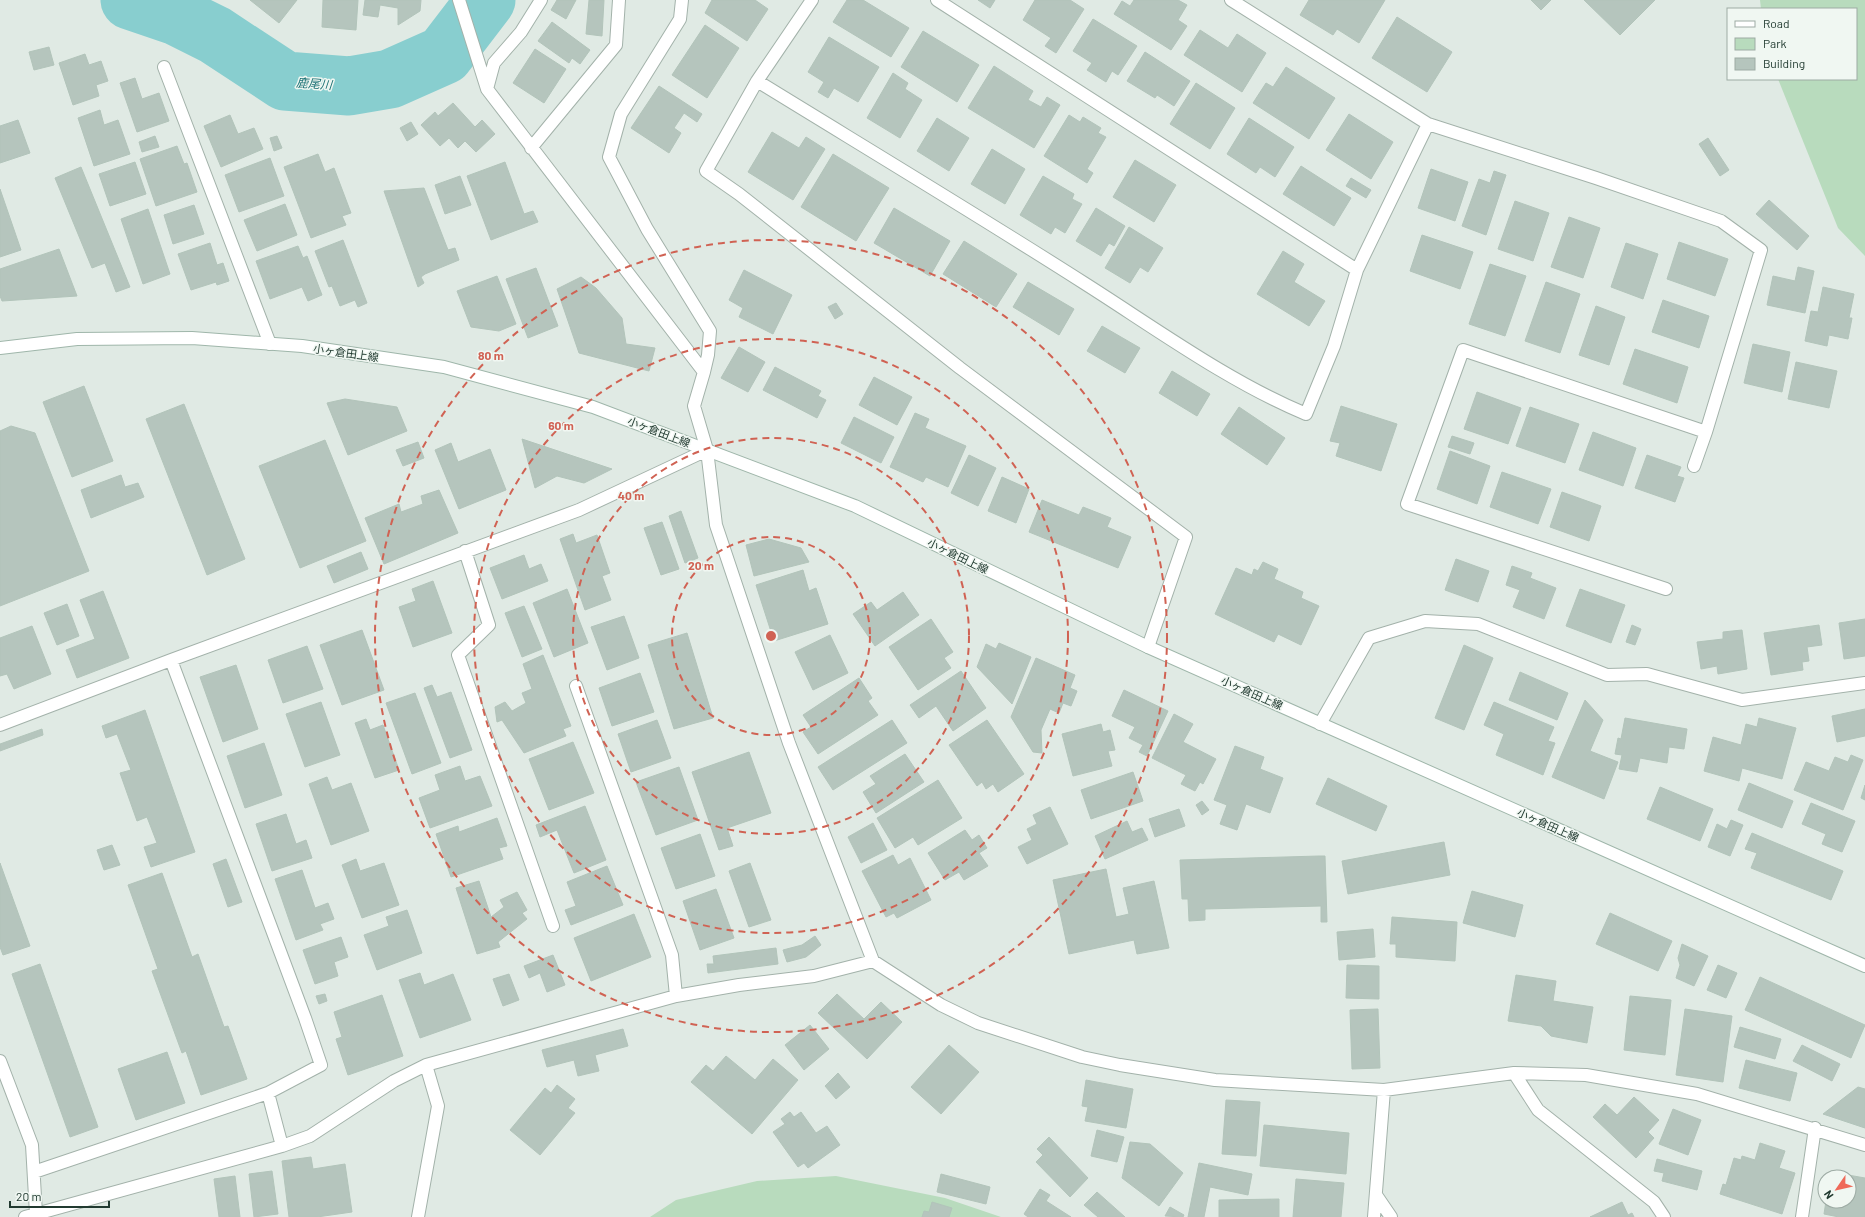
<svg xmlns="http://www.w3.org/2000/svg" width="1865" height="1217" font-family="Barlow,'Noto Sans JP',sans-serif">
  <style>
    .green { fill: #b8dbbd }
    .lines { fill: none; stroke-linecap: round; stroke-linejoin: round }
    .river { stroke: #88cecf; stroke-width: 59 }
    .building { fill: #b5c5bd; stroke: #b2c4ba }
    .street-casing { stroke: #a3b2aa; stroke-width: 14 }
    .secondary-casing { stroke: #9fb6aa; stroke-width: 14 }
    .street { stroke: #fff; stroke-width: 12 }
    .secondary { stroke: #fff; stroke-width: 12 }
    .ring { fill: none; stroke: #d06253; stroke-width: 2; stroke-dasharray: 7 5 }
    .labels { text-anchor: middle; stroke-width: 3; stroke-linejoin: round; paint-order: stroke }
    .street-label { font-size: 11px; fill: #213a30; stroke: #f0f7f2 }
    .water-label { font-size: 12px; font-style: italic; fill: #1c7275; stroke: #f0f7f2 }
    .centre { fill: #d06253; stroke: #f0f7f2; stroke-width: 2 }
    .ring-label { font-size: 12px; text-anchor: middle; font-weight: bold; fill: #d06253; stroke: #f0f7f2; stroke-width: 3; stroke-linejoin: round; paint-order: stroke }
  </style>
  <rect width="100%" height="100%" fill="#e0eae4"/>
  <path class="green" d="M1760,0H1865V256L1838,228L1778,79H1856V9H1761Z
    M836,1176L945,1198L1001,1217H650L676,1200L757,1181Z"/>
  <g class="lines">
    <path class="river" d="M130,0L177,16L215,35L285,81L349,86L390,79L444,55L486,0"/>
  </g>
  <path class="building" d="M250,0H297L279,23Z
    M323,0H358L356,30L322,27Z
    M365,0H421L420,11L398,25V8L380,5L378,17L363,15Z
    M557,0H576L566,19L551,10Z
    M589,0H604L602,36L586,34Z
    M712,0H755L768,9L747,41L705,13Z
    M847,0H863L909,28L891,57L833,22Z
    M978,0H995L990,8Z
    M1035,0H1070L1084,9L1056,53L1045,46L1051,38L1023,20Z
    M1134,0H1178L1187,5L1178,20L1187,26L1171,50L1114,14L1122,1L1130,6Z
    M1309,0H1385L1359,43L1337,29L1333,35L1300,15Z
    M1531,0H1551L1541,10Z
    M1584,0H1655L1620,35Z
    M1397,17L1452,52L1427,92L1372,58Z
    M1093,19L1137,46L1118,75L1112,71L1106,82L1087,70L1092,63L1073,51Z
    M552,22L590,50L580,64L572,58L569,63L538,41Z
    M705,25L739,48L707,98L672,75Z
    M1200,30L1228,48L1237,34L1266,53L1242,92L1184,55Z
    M923,31L979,65L957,102L901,67Z
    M829,37L879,67L858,102L834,88L828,98L818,92L824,82L808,72Z
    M49,47L54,65L34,70L29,52Z
    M535,49L566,69L544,103L513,83Z
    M1145,52L1190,81L1174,106L1157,95L1155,98L1127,81Z
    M85,54L89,65L101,61L108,81L96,85L99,96L73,105L59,63Z
    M994,66L1033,91L1028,100L1041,107L1047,97L1060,105L1034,148L968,108Z
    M1286,67L1335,98L1309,139L1253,103L1266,83L1273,87Z
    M893,73L908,83L905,89L922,100L900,138L867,118Z
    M135,78L142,99L159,93L169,121L137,132L120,83Z
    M1196,83L1235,108L1210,149L1170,124Z
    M659,86L702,114L697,122L684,113L674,128L681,133L669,153L631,128Z
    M453,103L475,127L482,120L495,134L476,152L465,141L458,148L449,138L440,146L421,125L435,112L438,116Z
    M100,110L104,125L118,120L130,154L94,166L78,118Z
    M1349,114L1393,142L1371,179L1326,150Z
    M230,115L238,134L254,128L263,149L221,167L204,126Z
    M1069,115L1080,122L1083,117L1101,128L1098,133L1106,137L1087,169L1093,173L1087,183L1044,156Z
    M937,118L969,138L949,171L917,151Z
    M1249,118L1294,147L1275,177L1260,167L1256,173L1227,154Z
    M18,120L30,153L0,163V126Z
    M411,122L418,134L407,141L400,128Z
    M772,132L799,148L806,137L825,149L793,200L748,172Z
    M155,136L159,147L142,152L139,142Z
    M277,136L282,148L274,151L270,138Z
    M1708,138L1729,170L1720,176L1699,144Z
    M177,146L184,164L187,163L197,192L156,206L140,159Z
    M992,149L1025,169L1005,204L971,184Z
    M318,154L325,172L334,168L351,213L342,216L346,225L311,238L284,167Z
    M833,154L889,188L856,241L801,207Z
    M270,158L284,196L239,212L225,175Z
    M1135,160L1176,185L1154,222L1113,197Z
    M135,162L146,194L110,206L99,174Z
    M505,162L524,214L533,211L538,222L491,240L467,176Z
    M1301,166L1351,198L1334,226L1283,194Z
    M81,167L130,287L116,292L105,263L92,268L55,178Z
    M1431,169L1468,182L1455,221L1418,208Z
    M1494,171L1506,175L1486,235L1462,226L1479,179L1490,183Z
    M460,176L471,205L445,214L435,185Z
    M1043,176L1074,194L1072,199L1082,204L1065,233L1055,227L1051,234L1020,215Z
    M1351,178L1371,190L1366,198L1346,186Z
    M424,188L448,250L455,248L459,260L425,274L421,277L424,283L418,287L384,191Z
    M0,189L21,250L0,257Z
    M1769,200L1809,236L1797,250L1756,214Z
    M1515,201L1549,213L1533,261L1498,249Z
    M285,204L297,235L257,251L244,220Z
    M194,205L204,234L173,244L164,215Z
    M894,208L950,241L930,276L874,243Z
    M1096,208L1125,226L1114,246L1109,243L1101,256L1076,241Z
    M148,209L170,274L143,284L121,219Z
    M1569,217L1600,228L1583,278L1551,267Z
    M1129,227L1163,248L1148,272L1140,267L1130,283L1105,268Z
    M1422,235L1473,252L1460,289L1410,271Z
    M343,240L367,303L358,307L355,300L340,306L332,286L329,287L315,251Z
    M964,241L1017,274L996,307L943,274Z
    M1679,242L1728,259L1715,296L1667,279Z
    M210,243L217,265L223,263L229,281L217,285L216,282L191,290L178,254Z
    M1626,243L1658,254L1643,299L1611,287Z
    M298,246L303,258L307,256L322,295L308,301L302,287L270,299L256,261Z
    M59,249L77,296L2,301L0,296V269Z
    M1283,251L1304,264L1294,282L1325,301L1309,326L1257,294Z
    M1490,264L1526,276L1505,336L1469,324Z
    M1798,267L1814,271L1805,313L1767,305L1773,276L1795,281Z
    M536,268L558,326L528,338L506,279Z
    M744,270L792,295L773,334L739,317L743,308L729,300Z
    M497,276L516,324L499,331L471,327L457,291Z
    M581,277L596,288L622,318L626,344L655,348L649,371L579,353L557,289Z
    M1028,282L1074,309L1059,335L1013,307Z
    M1546,282L1580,294L1560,353L1525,341Z
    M1823,287L1854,294L1849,318H1852L1848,339L1829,335L1827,346L1805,341L1811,311L1818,312Z
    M1663,300L1709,316L1699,348L1652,332Z
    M836,303L843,314L835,319L828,307Z
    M1596,306L1625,317L1609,365L1579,355Z
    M1102,326L1140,348L1125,373L1087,351Z
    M1753,344L1790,352L1782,392L1744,383Z
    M739,347L765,362L748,392L721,378Z
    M1635,349L1688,367L1677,403L1623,384Z
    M1796,362L1837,371L1829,408L1788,399Z
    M775,367L821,391L818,396L826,400L817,418L763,390Z
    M1172,371L1210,394L1197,416L1159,393Z
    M874,377L912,397L897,425L859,405Z
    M84,386L113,461L72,477L43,402Z
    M1477,392L1521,408L1508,444L1464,429Z
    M345,399L397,407L407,431L348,455L327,403Z
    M184,404L245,559L207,575L146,419Z
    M1341,406L1397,424L1381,471L1336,456L1340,443L1330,441Z
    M1239,407L1285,438L1267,465L1221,434Z
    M1530,407L1579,424L1565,463L1516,446Z
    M915,413L929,419L925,428L966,446L948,487L926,477L923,482L890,467Z
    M854,417L894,437L881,463L841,443Z
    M11,426L35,433L89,571L0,606V431Z
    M1593,432L1636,448L1623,486L1579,470Z
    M1452,436L1474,443L1470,454L1448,447Z
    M522,439L612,469L584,483L557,476L535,488Z
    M325,440L366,541L300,568L259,466Z
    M418,442L424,458L403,466L396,450Z
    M451,443L458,462L490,449L506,490L459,509L435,450Z
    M1450,451L1490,466L1477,504L1437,489Z
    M969,455L996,468L978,506L951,493Z
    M1647,455L1681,467L1677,476L1684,478L1675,502L1635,488Z
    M1502,472L1551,489L1538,524L1490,507Z
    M121,475L125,487L138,483L144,497L91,518L81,490Z
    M1002,477L1029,489L1016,523L988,511Z
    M439,490L458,533L384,564L365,518L399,504L401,512L423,504L421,496Z
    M1562,492L1601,506L1589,541L1550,527Z
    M1042,500L1079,515L1083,507L1111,518L1107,527L1131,537L1118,568L1029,532Z
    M681,511L698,558L685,563L669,516Z
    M662,522L679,569L661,575L644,528Z
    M573,534L576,543L597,535L610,573L602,576L611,600L585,610L560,539Z
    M769,539L801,548L809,562L754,576L746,545Z
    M361,552L368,569L334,583L327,566Z
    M524,555L529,569L541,564L548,581L502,599L490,568Z
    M1456,559L1489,571L1478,602L1445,590Z
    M1263,562L1278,569L1274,579L1303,592L1301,598L1319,606L1301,645L1278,634L1274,642L1215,614L1236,568L1252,575L1254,569L1258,571Z
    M1512,566L1532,573L1530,578L1556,588L1544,619L1513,607L1520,590L1506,585Z
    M803,570L809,591L816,588L828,624L774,641L756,585Z
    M433,581L452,633L413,647L399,607L416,601L412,589Z
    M567,589L588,643L554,657L533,603Z
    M1580,589L1625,605L1611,643L1566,626Z
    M103,591L129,658L77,678L66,650L95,639L80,600Z
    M903,592L919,615L875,646L853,614L871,602L877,610Z
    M67,604L79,636L57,645L44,613Z
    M524,606L542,649L522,657L505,613Z
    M624,616L639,658L607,670L591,627Z
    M931,619L953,652L944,658L951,668L918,690L889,647Z
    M1865,619V656L1844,659L1839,623Z
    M1632,625L1641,629L1635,645L1626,642Z
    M1819,625L1822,645L1807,647L1809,661L1802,662L1803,670L1771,675L1764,633Z
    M32,626L51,674L14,689L7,674L0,676V638Z
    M362,630L384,690L342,705L320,645Z
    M1742,630L1747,669L1718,674L1717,666L1701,669L1697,642L1723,639V632Z
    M687,633L713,718L674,729L648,645Z
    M830,635L848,673L813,690L795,652Z
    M999,643L1031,657L1012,704L977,667L986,644L996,649Z
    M1464,645L1493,658L1464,730L1435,718Z
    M307,646L323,689L283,703L268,660Z
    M543,655L571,726L563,729L566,736L524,753L502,720L497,722L495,707L505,702L512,711L526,703L522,693L532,689L523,664Z
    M1036,658L1075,675L1070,688L1077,691L1071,706L1063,703L1059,713L1050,709L1041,730L1042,753L1033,752L1011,717Z
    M236,665L258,729L223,742L200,677Z
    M961,671L986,708L953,731L936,706L919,718L910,705Z
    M1520,672L1568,693L1557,720L1509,700Z
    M640,673L654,712L612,726L599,688Z
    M859,678L872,698L868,701L878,715L818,754L803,732L811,727L803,715Z
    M432,685L437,697L451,692L472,750L450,758L424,688Z
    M1124,690L1168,711L1147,756L1139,752L1143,745L1129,738L1135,727L1112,716Z
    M415,693L441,763L412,774L386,703Z
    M1585,700L1603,720L1590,751L1618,762L1604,799L1552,777Z
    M321,702L340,755L305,767L286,714Z
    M1494,702L1554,727L1548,741L1555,743L1543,775L1496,755L1504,734L1484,725Z
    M1865,709V736L1837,742L1832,716Z
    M145,710L195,852L151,867L144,847L157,843L147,817L137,821L120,773L131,770L117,734L106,738L102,726Z
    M1174,714L1193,724L1183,742L1216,759L1203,784L1200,782L1195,791L1181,784L1186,775L1152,758Z
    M1625,718L1687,729L1684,749L1669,747L1667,763L1640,758L1637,772L1619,769L1622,755L1615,754L1618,738L1621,739Z
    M1759,718L1796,728L1782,779L1742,768L1739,781L1704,771L1713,737L1741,745L1746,724L1757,727Z
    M366,719L370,730L383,725L399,770L375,778L355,723Z
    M657,720L671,758L631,772L618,734Z
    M892,720L907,743L833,790L818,767Z
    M987,720L1024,774L998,792L993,784L986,789L982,782L977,786L949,745Z
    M1101,724L1103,732L1110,730L1115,750L1108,751L1112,766L1073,776L1062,734Z
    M42,729L43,735L0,751V744Z
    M573,742L594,793L549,810L529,759Z
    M264,743L282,795L245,808L227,756Z
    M1235,746L1264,757L1260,769L1283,778L1270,813L1246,804L1237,830L1220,824L1227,805L1214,800Z
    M749,752L771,813L727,828L733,846L719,850L692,772Z
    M905,754L924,782L876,813L863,792L876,784L870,776Z
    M1851,755L1863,760L1843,810L1794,790L1806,762L1829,771L1835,757L1848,762Z
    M460,766L465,781L480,776L492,806L430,828L419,798L440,790L435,775Z
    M679,767L698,820L656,835L636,782Z
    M1133,772L1143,801L1091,819L1081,790Z
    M327,777L332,790L351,783L369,831L331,845L309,784Z
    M1328,778L1387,806L1376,831L1316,804Z
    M938,780L962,818L918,845L913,837L895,848L877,818Z
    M1749,783L1793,801L1782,828L1738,810Z
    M1865,785V800L1861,798Z
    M1660,787L1713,809L1700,841L1647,819Z
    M1202,801L1209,810L1202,815L1196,805Z
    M1811,803L1855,821L1842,852L1822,844L1826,834L1802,824Z
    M585,806L606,860L574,873L557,830L540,837L536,825Z
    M1050,807L1068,844L1027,864L1018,847L1032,840L1027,829L1037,824L1033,815Z
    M1179,809L1185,826L1155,837L1149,819Z
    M286,814L296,844L306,840L312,858L272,871L256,824Z
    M497,818L507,846L499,848L503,859L451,877L436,834L458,826L459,832Z
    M1731,820L1743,825L1730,856L1708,847L1717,824L1727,829Z
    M1127,821L1132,832L1142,828L1148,840L1105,859L1095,836Z
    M873,823L887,850L861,863L848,837Z
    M965,830L972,840L979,835L987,848L979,853L988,866L964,880L959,872L945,880L928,853Z
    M1752,833L1843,871L1831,900L1751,868L1757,853L1745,849Z
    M700,834L715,876L676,889L661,848Z
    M1444,842L1450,875L1348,894L1342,861Z
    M112,845L120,865L104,870L97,850Z
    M893,855L898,865L910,858L931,900L897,918L894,913L886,917L862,871Z
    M1319,856H1325L1327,922H1321V906L1205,909V920L1189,921L1188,899H1182L1180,860Z
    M226,859L242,902L228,907L213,864Z
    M356,859L360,871L384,863L399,905L362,918L342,865Z
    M0,863L30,946L3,955L0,947Z
    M750,863L771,920L749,927L729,871Z
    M607,866L623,905L571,925L565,910L576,906L567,882Z
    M1106,869L1116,917L1129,914L1123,888L1154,881L1169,948L1137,954L1134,940L1069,954L1053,880Z
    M302,870L315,908L328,903L334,919L320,924L323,930L296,940L275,879Z
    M162,873L192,957L198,954L224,1027L228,1026L247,1079L201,1095L186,1051L182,1053L152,971L158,969L128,885Z
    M479,881L491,917L504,907L500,900L517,892L527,910L522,913L527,919L498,942L500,947L477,954L456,888Z
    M716,889L734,938L700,950L683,901Z
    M1472,891L1523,905L1515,937L1463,923Z
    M407,910L422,953L377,970L364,935L389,926L386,917Z
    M1610,913L1672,941L1658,971L1596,944Z
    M634,914L651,957L591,981L574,938Z
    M1392,917L1457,922L1455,961L1396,957V944H1390Z
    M1373,929L1375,957L1339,960L1337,932Z
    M815,936L821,945L806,957L787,962L783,950L802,945Z
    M341,937L348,957L334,962L338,976L315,984L303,950Z
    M1682,944L1708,956L1694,986L1676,978L1680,965L1678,958Z
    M776,948L778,964L708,973L707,964H714L713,956Z
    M553,955L565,985L547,992L540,973L529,978L524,966Z
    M40,964L98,1127L70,1137L12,974Z
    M1347,965L1379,966V999L1346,998Z
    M1718,965L1737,973L1726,998L1707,990Z
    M420,973L424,985L453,974L471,1020L420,1038L399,980Z
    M509,974L519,1000L503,1006L493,979Z
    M1516,975L1556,981L1553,1001L1593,1007L1587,1043L1551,1036L1541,1026L1508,1021Z
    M1760,977L1865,1025L1851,1058L1745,1010Z
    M325,994L327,1001L319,1004L316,996Z
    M837,994L864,1019L881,1002L902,1022L867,1059L818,1013Z
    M382,995L403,1056L348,1075L336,1039L342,1037L334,1012Z
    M1630,996L1671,1000L1665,1055L1624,1050Z
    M1378,1009L1380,1068L1352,1069L1350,1010Z
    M1685,1009L1732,1016L1723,1082L1676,1075Z
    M810,1025L829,1049L804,1070L785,1045Z
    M1740,1027L1781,1039L1775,1059L1734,1047Z
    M623,1029L628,1046L595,1055L599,1071L578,1076L574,1060L547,1067L542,1050Z
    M949,1045L979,1072L941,1114L911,1087Z
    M1802,1045L1840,1064L1832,1081L1793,1061Z
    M167,1052L185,1103L136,1120L118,1069Z
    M726,1056L755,1080L773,1059L798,1080L752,1134L691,1082L706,1065L713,1071Z
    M1746,1060L1797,1073L1790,1101L1739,1088Z
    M838,1073L850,1087L836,1099L825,1086Z
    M1086,1080L1133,1089L1126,1128L1085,1121L1088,1107L1082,1106Z
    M557,1085L575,1099L568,1108L575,1113L540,1155L510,1130L545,1088L551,1093Z
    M1858,1087L1865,1089V1128L1823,1114Z
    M1634,1097L1659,1120L1648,1132L1654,1138L1636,1158L1593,1117L1605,1104L1617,1115Z
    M1226,1100L1260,1102L1256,1156L1222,1154Z
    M1673,1109L1701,1120L1688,1155L1659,1144Z
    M790,1112L794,1117L801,1112L816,1133L827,1126L840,1145L808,1168L804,1163L798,1167L773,1132L785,1124L781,1119Z
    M1264,1125L1349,1133L1346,1174L1260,1166Z
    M1097,1130L1124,1137L1117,1162L1091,1156Z
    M1049,1137L1088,1178L1070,1197L1036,1162L1043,1155L1037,1149Z
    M1130,1142L1150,1144L1183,1173L1159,1206L1122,1178Z
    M1760,1143L1785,1151L1779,1168L1795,1173L1782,1214L1720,1194L1723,1184L1726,1185L1734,1158L1741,1160L1742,1156L1755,1160Z
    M311,1157L313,1169L345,1164L352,1212L317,1217H289L282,1161Z
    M1657,1159L1702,1171L1697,1190L1662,1181L1664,1173L1654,1171Z
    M1199,1163L1252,1174L1248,1195L1210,1187L1204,1217H1188Z
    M272,1171L278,1214L254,1217L249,1174Z
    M1831,1172L1865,1178V1217H1839L1824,1214L1826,1201H1849V1177H1830Z
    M941,1174L990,1187L986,1204L937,1192Z
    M235,1176L240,1217H219L214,1179Z
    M1296,1179L1344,1183L1341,1217H1293Z
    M1040,1189L1050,1195L1046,1201L1071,1217H1028L1024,1214Z
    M1097,1192L1125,1217H1098L1084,1205Z
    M1279,1199V1217H1219V1200Z
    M932,1202L952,1208L949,1217H922L924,1211L929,1212Z
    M1622,1202L1628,1215L1632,1213L1634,1217H1590Z
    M1170,1207L1184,1215L1183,1217L1165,1216Z"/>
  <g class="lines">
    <g class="street-casing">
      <path id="street" d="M459,0L487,89L704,372L694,406L707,450L716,525L789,743L873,961
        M682,0L680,19L621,114L609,157L647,229L710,331L708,355L704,372
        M812,0L757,81L706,171L739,194L960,368L1186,537L1148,647
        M937,0L1357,270
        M1231,0L1428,124L1596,178L1721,221L1761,250L1706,432L1463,350L1407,504L1666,589
        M164,67L270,344
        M757,81C866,148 976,214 1084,283C1155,328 1229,382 1306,414L1334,346L1357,270L1428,124
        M487,89L494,63L521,32L541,0
        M531,148L616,45L619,0
        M1694,466L1706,432
        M465,551L489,625L458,655L553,926
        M171,660L305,1018L321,1065L268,1093L282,1146
        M576,686L672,955L676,996
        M1320,724L1369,638L1425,621L1478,624L1607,675L1647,674L1742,700L1865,683
        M0,725L171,660L579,510L707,450
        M0,1061L32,1145L36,1214
        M1514,1073L1538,1110L1654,1202L1664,1217
        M34,1172L268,1093
        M1376,1195L1391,1217
        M25,1217L282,1146L310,1136L394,1081L426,1065L676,996L739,985L814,976L873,961L941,1005L978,1023L1082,1057L1120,1065L1215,1080L1384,1090L1514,1073L1586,1075L1697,1094L1865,1145
        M418,1217L438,1106L426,1065
        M1374,1217L1384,1090
        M1802,1217L1815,1128"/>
    </g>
    <g class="secondary-casing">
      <path id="secondary" d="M0,348L77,339L192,338L302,346L444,367L593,407L855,506L1148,647L1865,966"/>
    </g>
    <use href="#street" class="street"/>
    <use href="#secondary" class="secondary"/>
  </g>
  <g class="ring">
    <circle cx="771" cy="636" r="99"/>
    <circle cx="771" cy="636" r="198"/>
    <circle cx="771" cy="636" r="297"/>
    <circle cx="771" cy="636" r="396"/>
  </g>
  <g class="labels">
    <g class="street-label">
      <text transform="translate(346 353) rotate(8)" y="4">小ヶ倉田上線</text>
      <text transform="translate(659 432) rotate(21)" y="4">小ヶ倉田上線</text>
      <text transform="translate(958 556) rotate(26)" y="4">小ヶ倉田上線</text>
      <text transform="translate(1252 693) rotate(24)" y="4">小ヶ倉田上線</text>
      <text transform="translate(1548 825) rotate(24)" y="4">小ヶ倉田上線</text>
    </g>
    <g class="water-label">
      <text transform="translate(314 84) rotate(4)" y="4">鹿尾川</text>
    </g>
  </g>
  <circle cx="771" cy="636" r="6" class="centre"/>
  <g class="ring-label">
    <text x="491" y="360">80 m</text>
    <text x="561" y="430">60 m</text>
    <text x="631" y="500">40 m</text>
    <text x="701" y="570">20 m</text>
  </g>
  <rect x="1727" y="8" width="130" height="72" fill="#f0f7f2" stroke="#9daba4"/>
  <rect x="1735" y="21" width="20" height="6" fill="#ffffff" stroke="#9daba4"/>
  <text x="1763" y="28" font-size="12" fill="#213a30">Road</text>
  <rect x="1735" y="38" width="20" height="12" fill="#b8dbbd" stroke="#9daba4"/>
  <text x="1763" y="48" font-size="12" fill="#213a30">Park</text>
  <rect x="1735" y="58" width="20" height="12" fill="#b5c5bd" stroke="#9daba4"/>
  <text x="1763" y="68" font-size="12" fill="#213a30">Building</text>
  <g transform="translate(1837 1189) rotate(236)"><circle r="19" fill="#f0f7f2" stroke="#9daba4"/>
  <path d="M0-3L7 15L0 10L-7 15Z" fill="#ef6959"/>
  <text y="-6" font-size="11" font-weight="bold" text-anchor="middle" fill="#213a30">N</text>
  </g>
  <path d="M10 1201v6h99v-6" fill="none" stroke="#213a30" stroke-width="2"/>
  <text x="16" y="1201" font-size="12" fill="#213a30" stroke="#f0f7f2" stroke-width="3" paint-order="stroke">20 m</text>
</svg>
